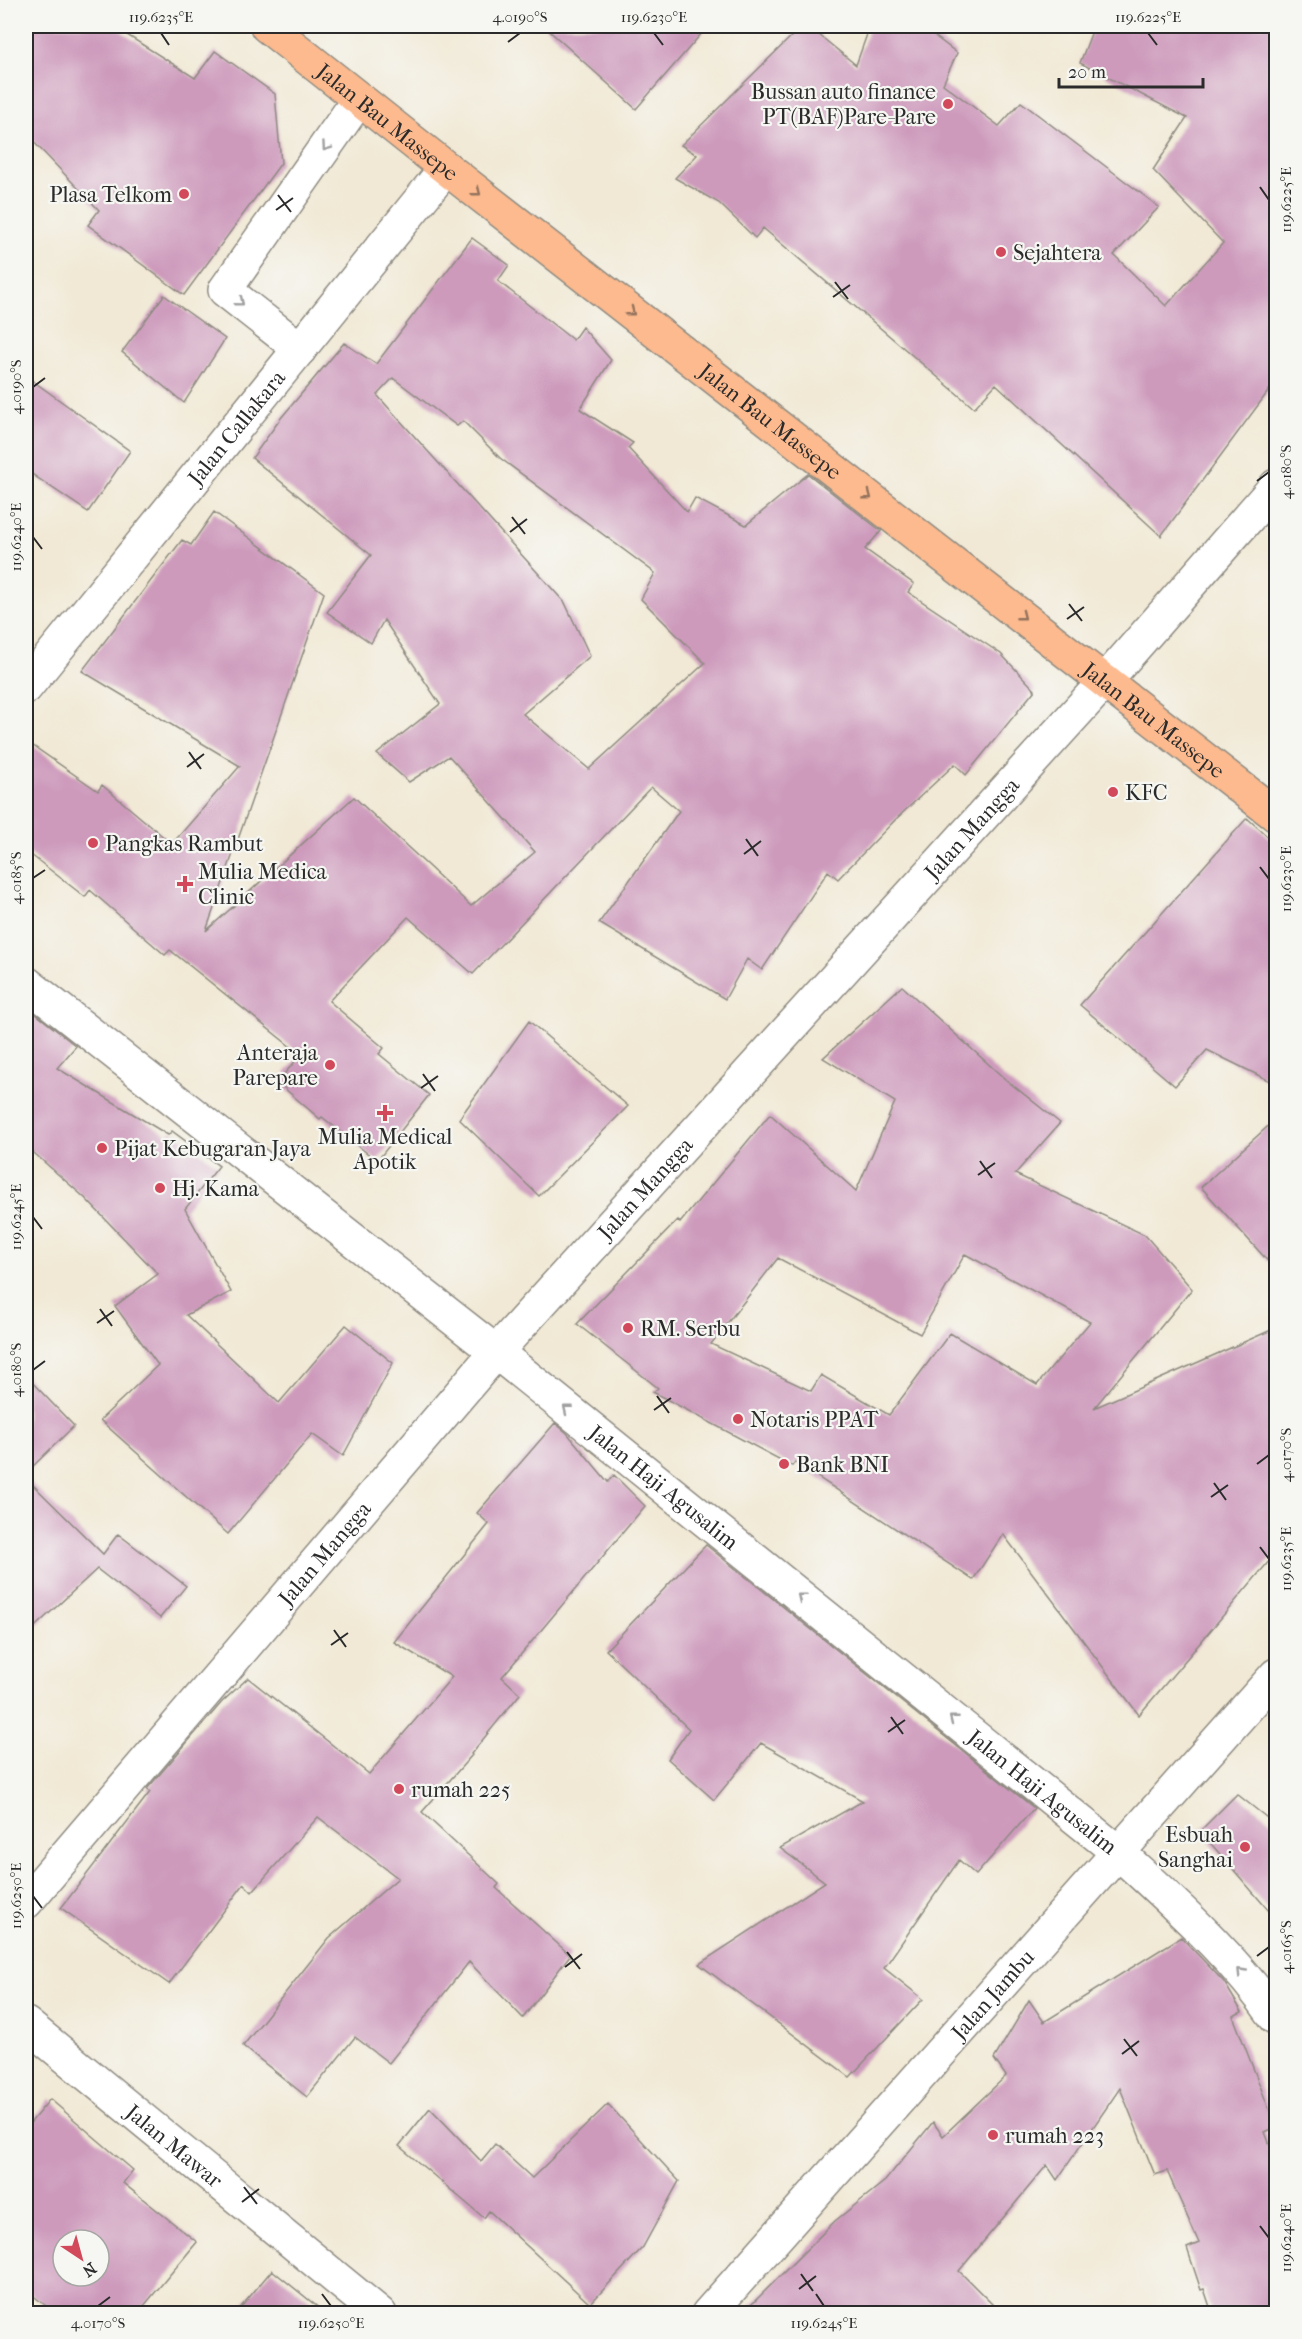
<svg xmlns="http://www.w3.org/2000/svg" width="1302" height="2339" font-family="'IM FELL French Canon',serif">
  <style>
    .building { fill: #cd9abc; fill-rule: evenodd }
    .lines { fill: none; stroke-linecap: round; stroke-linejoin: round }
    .minor-casing { stroke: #8e8a80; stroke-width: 36 }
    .highway-casing { stroke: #8e8a80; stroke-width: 36 }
    .minor { stroke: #fff; stroke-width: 33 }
    .highway { stroke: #fcba8e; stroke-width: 33 }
    .oneway { stroke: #a0a0a0 }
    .oneway2 { stroke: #94725c }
    .ticks { fill: none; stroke: #2b2b2b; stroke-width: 2 }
    .poi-dot { fill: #d1495b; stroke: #f6f6f2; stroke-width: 2 }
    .labels { text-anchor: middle; stroke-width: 4.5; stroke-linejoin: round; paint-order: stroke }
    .poi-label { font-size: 22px; fill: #2b2b2b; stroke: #f6f6f2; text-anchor: start }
    .street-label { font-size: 22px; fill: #2b2b2b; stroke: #f6f6f2 }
    .neatline { fill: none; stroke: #2b2b2b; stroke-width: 2 }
    .ticks-label { font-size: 15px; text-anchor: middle; fill: #2b2b2b }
  </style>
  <rect width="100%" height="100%" fill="#f6f6f2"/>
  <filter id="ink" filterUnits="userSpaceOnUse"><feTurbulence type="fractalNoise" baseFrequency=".0167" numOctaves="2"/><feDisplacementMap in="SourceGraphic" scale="12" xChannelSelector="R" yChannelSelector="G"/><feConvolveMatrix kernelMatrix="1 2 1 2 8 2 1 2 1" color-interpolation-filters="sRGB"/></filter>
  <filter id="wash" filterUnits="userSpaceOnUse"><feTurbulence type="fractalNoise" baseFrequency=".008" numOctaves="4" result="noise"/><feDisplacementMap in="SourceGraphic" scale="24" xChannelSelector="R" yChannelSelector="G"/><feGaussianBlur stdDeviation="1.35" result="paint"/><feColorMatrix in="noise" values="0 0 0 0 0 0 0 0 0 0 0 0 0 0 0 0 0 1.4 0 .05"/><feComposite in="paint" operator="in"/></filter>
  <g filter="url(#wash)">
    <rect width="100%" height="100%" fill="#f1e9d5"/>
    <g id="blocks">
      <path class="building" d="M26,26H113L195,78L215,51L275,94L281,163L184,295L88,225L99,210L26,134Z
        M544,26H708L636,109Z
        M802,26H808L856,65L870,26H921L957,53L943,84L999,126L1021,102L1159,207L1114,255L1166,306L1223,243L1153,170L1187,118L1080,63L1094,26H1276V381L1161,536L996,384L974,408L763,228L755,238L719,203L675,178L697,155L681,145Z
        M472,238L509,265L498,281L573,340L582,327L611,360L580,409L633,443L628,448L687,512L695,498L746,525L808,474L881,531L865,549L914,584L908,592L1001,654L1035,690L966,775L955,764L896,819L838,879L828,871L762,970L747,959L725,999L599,923L679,811L651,787L473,974L408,917L329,1001L384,1048L379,1054L429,1095L377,1161L322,1117L320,1119L277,1082L301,1055L170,950L165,955L90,890L85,897L26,851V741L98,791L102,785L172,844L240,766L82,671L182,540L191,545L214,512L324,593L206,931L354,797L471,906L535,852L449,756L409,782L377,754L440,704L384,620L371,643L327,612L371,555L252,458L281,418L344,343L376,364ZM393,378L457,426L463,421L500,458L655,573L641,599L705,663L589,769L523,714L590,656L565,603L377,395Z
        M164,295L225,339L184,403L122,352Z
        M26,376L130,451L88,512L26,470Z
        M1247,818L1276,844V1084L1207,1050L1175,1086L1080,1005Z
        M902,986L1005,1079L1060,1123L1015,1174L1145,1235L1192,1289L1094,1408L1276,1328V1553L1139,1715L1003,1534L973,1580L795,1462L792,1466L653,1392L658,1388L577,1324L678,1220L680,1223L770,1114L856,1191L895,1102L823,1058ZM965,1254L1090,1322L1037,1385L950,1333L889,1415L821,1375L811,1391L711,1344L778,1258L920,1334Z
        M26,1006L76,1046L57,1068L168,1135L172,1131L219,1166L185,1209L231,1292L186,1315L279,1403L346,1325L393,1363L343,1456L312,1434L228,1534L100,1420L158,1365L115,1306L158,1274L85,1198L26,1146Z
        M529,1021L628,1106L539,1196L459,1119Z
        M1276,1119V1270L1201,1187Z
        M26,1376L74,1426L26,1473Z
        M555,1423L567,1433L608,1482L614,1475L645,1506L502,1677L520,1694L471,1754L472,1755L422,1812L499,1884L496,1888L570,1955L523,2018L469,1962L389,2063L355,2037L307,2097L243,2046L329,1938L398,1878L318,1817L252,1892L244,1884L169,1984L61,1908L150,1792L147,1789L222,1702L248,1678L369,1774L452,1677L394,1642L489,1524L477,1513Z
        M26,1478L103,1554L118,1534L186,1586L160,1618L97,1569L26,1635Z
        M706,1545L1034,1808L976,1875L959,1860L884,1968L923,1999L850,2077L699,1964L825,1882L780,1848L863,1801L761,1743L714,1800L668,1759L689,1729L606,1650Z
        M1237,1794L1276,1825V1919L1200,1831Z
        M1181,1937L1224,1982L1242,2012L1233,2016L1276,2127L1265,2132L1276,2161V2313H1212L1204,2289L1201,2290L1187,2248L1199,2243L1167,2171L1155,2175L1120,2088L1057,2180L1047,2165L959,2271L1001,2313H743L835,2221L885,2181L933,2122L943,2136L1006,2076L994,2059L1029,2000L1044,2022Z
        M50,2099L133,2170L123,2183L197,2242L138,2313H55L26,2290V2128ZM63,2240H99V2276H63Z
        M608,2104L679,2181L643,2247L590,2304L489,2211L484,2218L399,2146L430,2108L481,2161L495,2144L532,2178Z
        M272,2270L325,2313H236Z"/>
    </g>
  </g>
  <g filter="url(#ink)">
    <use href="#blocks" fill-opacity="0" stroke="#8e8a80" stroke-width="1.5"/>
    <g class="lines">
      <g class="minor-casing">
        <g id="minor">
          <path d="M300,349L225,290L359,99"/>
          <path id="s1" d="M26,687L446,168"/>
          <path id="s2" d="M26,983L496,1352L1118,1852C1174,1904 1233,1955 1276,2018"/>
          <path id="s3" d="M26,1902L496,1352L1105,681L1276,486"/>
          <path id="s4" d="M26,2024L380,2314"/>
          <path id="s5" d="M708,2314L1276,1675"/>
        </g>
      </g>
      <g class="highway-casing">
        <g id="highway">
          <path id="s6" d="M267,26L446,168L1276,815"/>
        </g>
      </g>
      <use href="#minor" class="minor"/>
      <use href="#highway" class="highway"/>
    </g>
    <defs><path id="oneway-chevron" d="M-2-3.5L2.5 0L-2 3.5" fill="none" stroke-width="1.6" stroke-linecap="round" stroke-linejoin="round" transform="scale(1.5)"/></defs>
    <g class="oneway">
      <use href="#oneway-chevron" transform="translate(326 147) rotate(125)"/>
      <use href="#oneway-chevron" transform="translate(240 302) rotate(39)"/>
      <use href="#oneway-chevron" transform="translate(567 1409) rotate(-141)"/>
      <use href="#oneway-chevron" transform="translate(801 1597) rotate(-141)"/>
      <use href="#oneway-chevron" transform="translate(953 1719) rotate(-141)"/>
      <use href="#oneway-chevron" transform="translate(1241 1972) rotate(-134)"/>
    </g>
    <g class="oneway2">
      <use href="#oneway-chevron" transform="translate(477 192) rotate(38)"/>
      <use href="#oneway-chevron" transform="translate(631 312) rotate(38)"/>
      <use href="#oneway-chevron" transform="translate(868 496) rotate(38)"/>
      <use href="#oneway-chevron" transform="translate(1022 616) rotate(38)"/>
    </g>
  </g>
  <path class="ticks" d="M161,33L169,45M654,33L663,45M1148,33L1157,45M508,42L520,33M1260,187L1269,200M278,195L291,212M276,210L293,198M835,282L848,299M833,297L850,285M33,387L45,378M1257,481L1269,472M512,517L525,534M510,532L527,519M33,537L42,549M1069,604L1082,621M1067,619L1084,607M189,752L201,769M187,767L204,754M746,839L758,856M744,854L761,841M1260,867L1269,879M33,878L45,870M423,1074L435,1091M421,1088L438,1076M980,1161L992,1178M978,1175L995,1163M33,1217L42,1229M100,1309L112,1326M97,1323L114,1311M33,1370L45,1361M657,1396L669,1413M654,1410L671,1398M1257,1464L1269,1455M1214,1483L1226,1500M1211,1497L1228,1485M1260,1547L1269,1559M334,1630L346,1647M331,1645L348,1633M891,1717L903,1734M888,1732L905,1720M33,1896L42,1908M567,1952L580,1969M1257,1956L1269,1947M565,1967L582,1954M1124,2039L1137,2056M1122,2054L1139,2041M244,2187L257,2204M242,2202L259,2189M1260,2226L1269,2238M801,2274L813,2291M799,2289L816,2276M322,2294L331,2306M816,2294L824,2306M98,2306L110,2297"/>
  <g class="poi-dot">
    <circle cx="948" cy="104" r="6"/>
    <circle cx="184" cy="194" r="6"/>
    <circle cx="1001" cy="252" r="6"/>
    <circle cx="1113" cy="792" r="6"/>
    <circle cx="93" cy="843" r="6"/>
    <path d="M182 875h6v6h6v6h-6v6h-6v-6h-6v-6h6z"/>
    <circle cx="330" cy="1065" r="6"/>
    <path d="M382 1104h6v6h6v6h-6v6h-6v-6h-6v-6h6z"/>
    <circle cx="102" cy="1148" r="6"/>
    <circle cx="160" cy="1188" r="6"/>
    <circle cx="628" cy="1328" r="6"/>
    <circle cx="738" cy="1419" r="6"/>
    <circle cx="784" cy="1464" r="6"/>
    <circle cx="399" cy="1789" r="6"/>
    <circle cx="1245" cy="1847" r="6"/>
    <circle cx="993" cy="2135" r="6"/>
  </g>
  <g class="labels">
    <g class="poi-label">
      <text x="936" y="99" text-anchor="end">Bussan auto finance<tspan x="936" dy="25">PT(BAF)Pare-Pare</tspan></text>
      <text x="172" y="202" text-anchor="end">Plasa Telkom</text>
      <text x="1013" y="260">Sejahtera</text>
      <text x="1125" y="800">KFC</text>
      <text x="105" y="851">Pangkas Rambut</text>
      <text x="198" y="879">Mulia Medica<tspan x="198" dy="25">Clinic</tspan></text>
      <text x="318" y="1060" text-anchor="end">Anteraja<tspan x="318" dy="25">Parepare</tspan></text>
      <text x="385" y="1144" text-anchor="middle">Mulia Medical<tspan x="385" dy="25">Apotik</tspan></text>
      <text x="114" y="1156">Pijat Kebugaran Jaya</text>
      <text x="172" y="1196">Hj. Kama</text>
      <text x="640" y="1336">RM. Serbu</text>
      <text x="750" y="1427">Notaris PPAT</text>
      <text x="796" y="1472">Bank BNI</text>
      <text x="411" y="1797">rumah 225</text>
      <text x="1233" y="1842" text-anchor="end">Esbuah<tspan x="1233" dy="25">Sanghai</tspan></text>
      <text x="1005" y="2143">rumah 223</text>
    </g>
    <g class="street-label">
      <text dy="8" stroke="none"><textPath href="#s6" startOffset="154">Jalan Bau Massepe</textPath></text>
      <text dy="8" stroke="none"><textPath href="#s6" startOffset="640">Jalan Bau Massepe</textPath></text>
      <text dy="8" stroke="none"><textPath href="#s1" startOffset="334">Jalan Callakara</textPath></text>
      <text dy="8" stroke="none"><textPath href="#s6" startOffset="1126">Jalan Bau Massepe</textPath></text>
      <text dy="8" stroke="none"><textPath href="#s3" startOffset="1431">Jalan Mangga</textPath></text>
      <text dy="8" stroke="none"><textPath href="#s3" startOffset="945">Jalan Mangga</textPath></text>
      <text dy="8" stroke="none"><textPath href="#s2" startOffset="813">Jalan Haji Agusalim</textPath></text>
      <text dy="8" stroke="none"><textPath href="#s3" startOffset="459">Jalan Mangga</textPath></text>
      <text dy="8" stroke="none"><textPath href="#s2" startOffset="1299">Jalan Haji Agusalim</textPath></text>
      <text dy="8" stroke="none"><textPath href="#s5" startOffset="428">Jalan Jambu</textPath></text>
      <text dy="8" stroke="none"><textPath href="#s4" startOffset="192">Jalan Mawar</textPath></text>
    </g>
  </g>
  <rect width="1302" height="2339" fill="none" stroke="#f6f6f2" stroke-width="66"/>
  <g transform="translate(81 2258) rotate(144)"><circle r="28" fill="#f6f6f2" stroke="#a5a5a2" stroke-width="1.5"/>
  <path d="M0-4.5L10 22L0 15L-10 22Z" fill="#d1495b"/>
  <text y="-9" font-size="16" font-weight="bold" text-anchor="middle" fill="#2b2b2b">N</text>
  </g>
  <path d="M1059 78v9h144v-9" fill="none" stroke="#2b2b2b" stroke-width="3"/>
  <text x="1068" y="78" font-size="18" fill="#2b2b2b" stroke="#f6f6f2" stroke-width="4.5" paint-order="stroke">20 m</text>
  <rect x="33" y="33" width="1236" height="2273" class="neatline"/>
  <g class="ticks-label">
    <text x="161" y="22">119.6235°E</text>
    <text x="520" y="22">4.0190°S</text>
    <text x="654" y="22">119.6230°E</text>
    <text x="1148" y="22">119.6225°E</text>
    <text transform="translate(1286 200) rotate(-90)" y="5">119.6225°E</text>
    <text transform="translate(16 387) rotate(-90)" y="5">4.0190°S</text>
    <text transform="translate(1286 472) rotate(-90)" y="5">4.0180°S</text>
    <text transform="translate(16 537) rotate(-90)" y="5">119.6240°E</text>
    <text transform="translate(16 878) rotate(-90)" y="5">4.0185°S</text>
    <text transform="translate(1286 879) rotate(-90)" y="5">119.6230°E</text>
    <text transform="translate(16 1217) rotate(-90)" y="5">119.6245°E</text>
    <text transform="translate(16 1370) rotate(-90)" y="5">4.0180°S</text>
    <text transform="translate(1286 1455) rotate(-90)" y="5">4.0170°S</text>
    <text transform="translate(1286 1559) rotate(-90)" y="5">119.6235°E</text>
    <text transform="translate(16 1896) rotate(-90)" y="5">119.6250°E</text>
    <text transform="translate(1286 1947) rotate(-90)" y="5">4.0165°S</text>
    <text transform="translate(1286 2238) rotate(-90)" y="5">119.6240°E</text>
    <text x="98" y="2328">4.0170°S</text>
    <text x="331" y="2328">119.6250°E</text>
    <text x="824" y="2328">119.6245°E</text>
  </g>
</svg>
